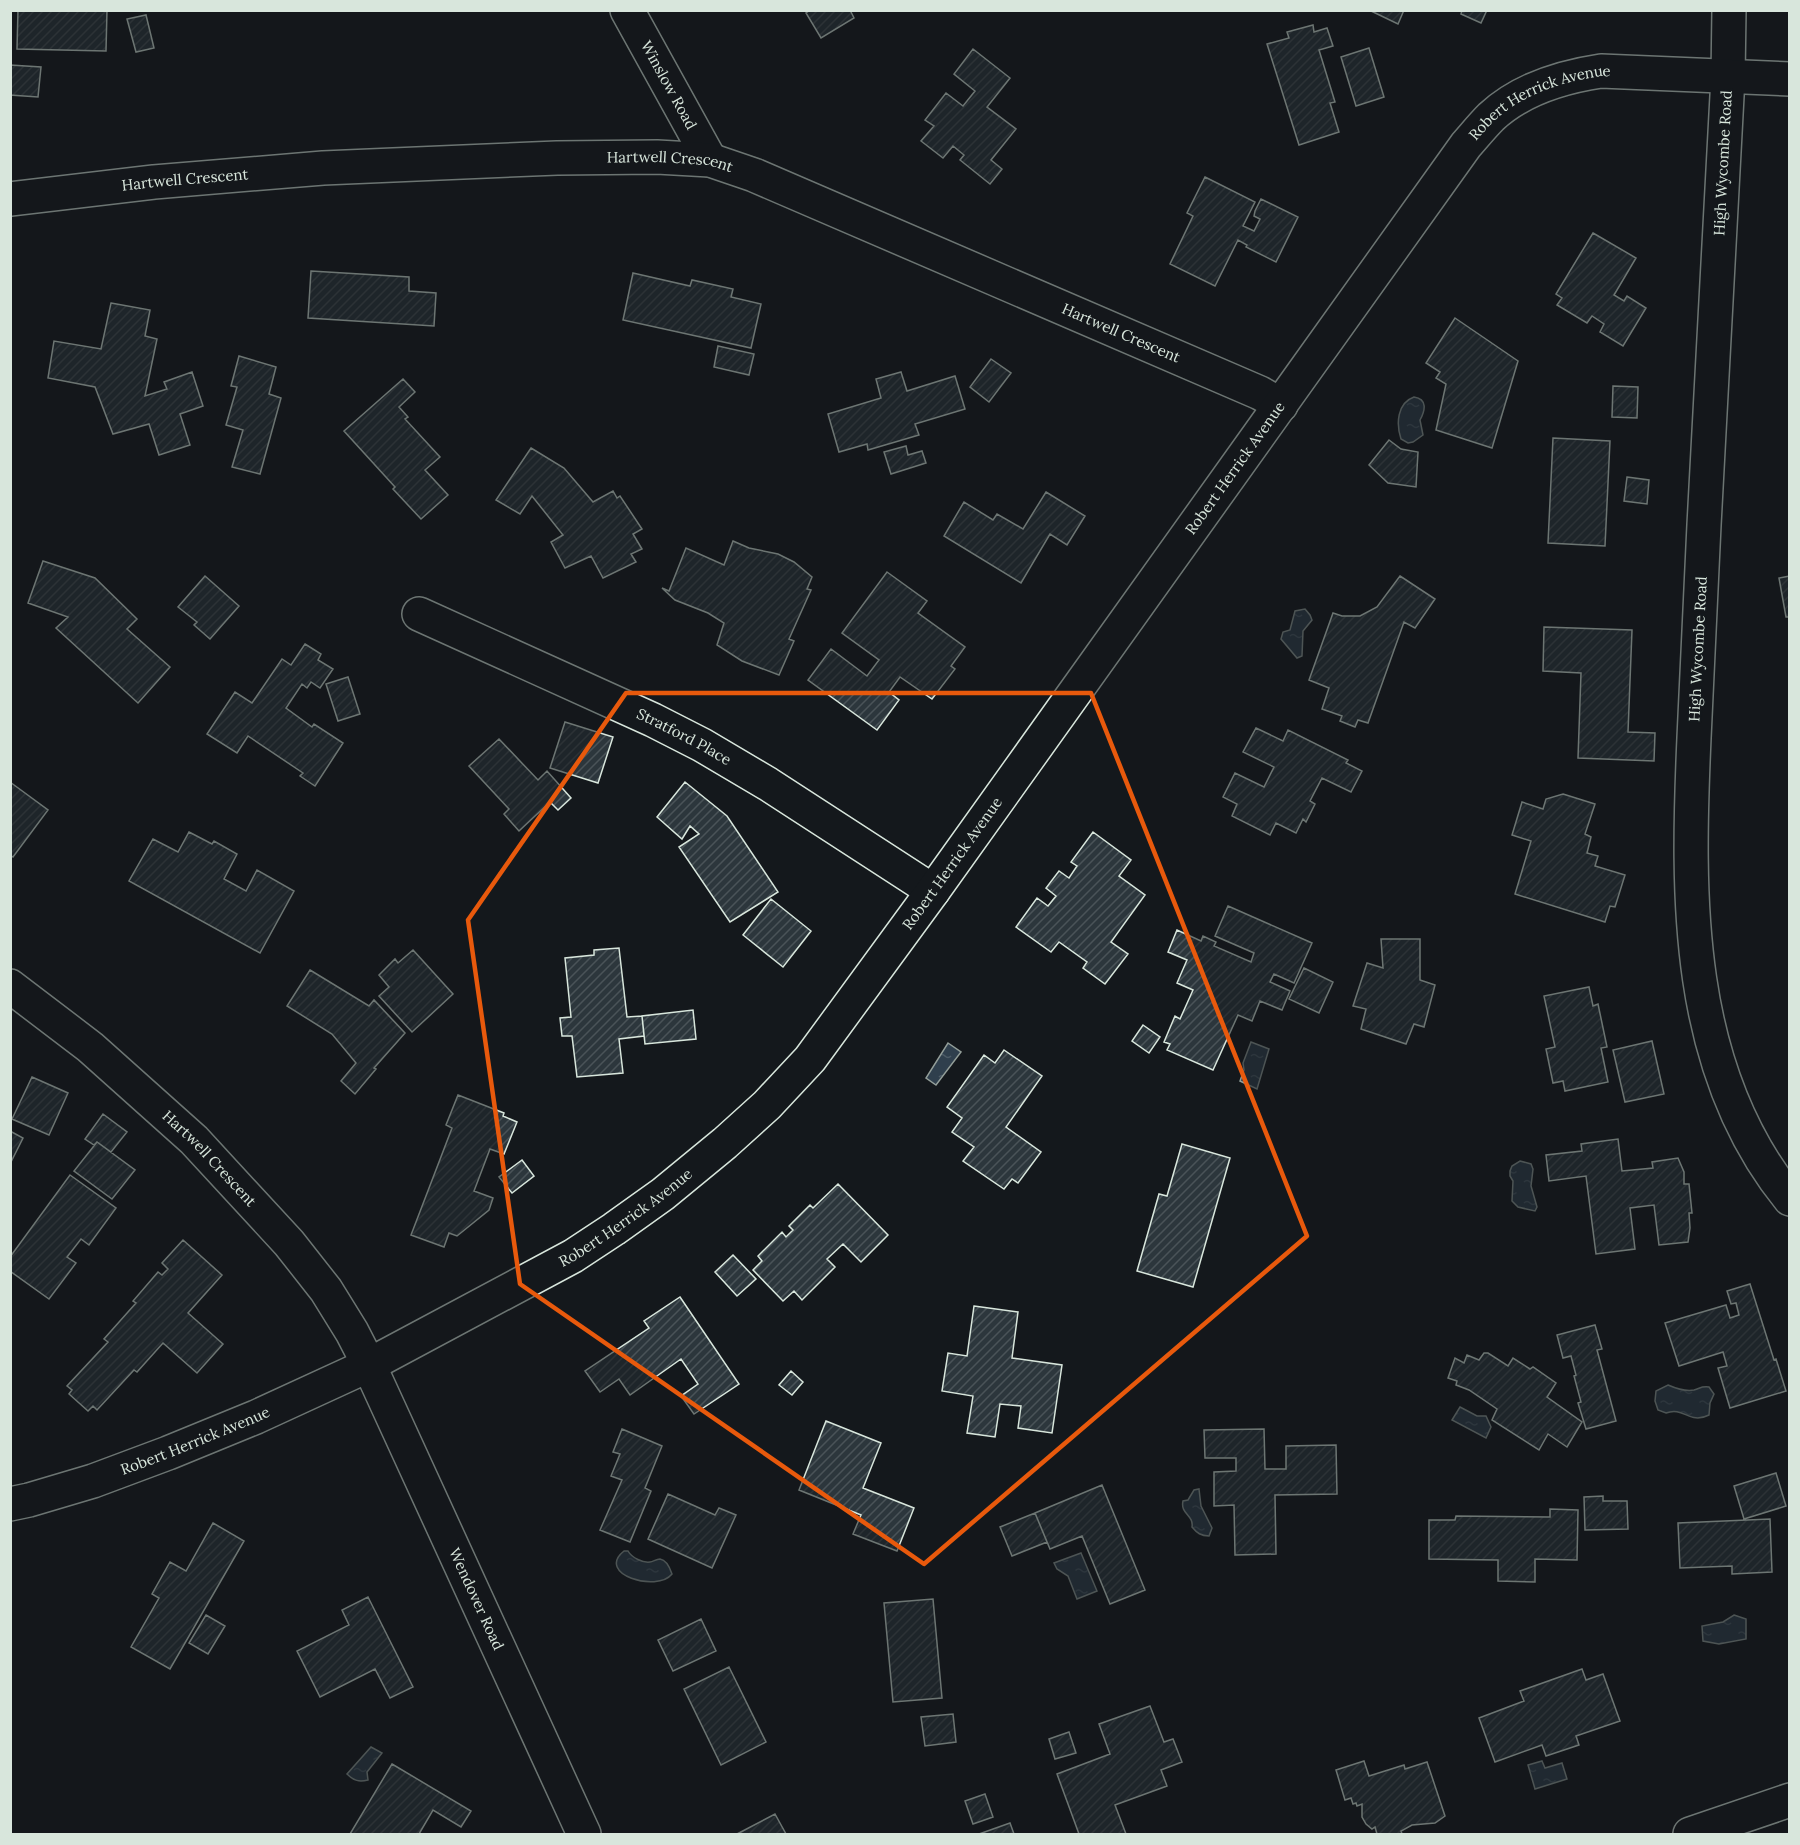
<svg xmlns="http://www.w3.org/2000/svg" width="1800" height="1845" font-family="Lora,serif">
  <style>
    .water { fill: url(#water-ripples); stroke: #939e99; stroke-width: 1.5 }
    .building { fill: url(#building-hatch); stroke: #d8e6dc; stroke-width: 1.5 }
    .lines { fill: none; stroke-linecap: round; stroke-linejoin: round }
    .minor-casing { stroke: #d8e6dc; stroke-width: 36 }
    .minor { stroke: #14181c; stroke-width: 33 }
    .marked { fill: none; stroke: #e8590c; stroke-width: 4.5; stroke-linejoin: round }
    .labels { text-anchor: middle; stroke-width: 4.5; stroke-linejoin: round; paint-order: stroke }
    .street-label { font-size: 15px; fill: #d8e6dc; stroke: #14181c }
  </style>
  <defs>
    <pattern id="water-ripples" width="26" height="14" patternUnits="userSpaceOnUse" patternTransform="scale(1.5)"><rect width="26" height="14" fill="#2f3f4d"/><path d="M2 4q2-2 4 0t4 0M15 11q2-2 4 0t4 0" fill="none" stroke="#4c5b66"/></pattern>
    <pattern id="building-hatch" width="6" height="6" patternUnits="userSpaceOnUse" patternTransform="scale(1.5)"><rect width="6" height="6" fill="#2c363c"/><path d="M-1 1l2-2M0 6l6-6M5 7l2-2" fill="none" stroke="#4a5358"/></pattern>
  </defs>
  <rect width="100%" height="100%" fill="#14181c"/>
  <path class="water" d="M1414,397C1428,399 1425,411 1420,420L1423,435L1413,442L1408,443L1401,439C1396,424 1397,403 1414,397Z
    M1305,609L1310,615L1312,620L1303,631L1302,656L1297,658L1281,639L1283,632L1290,630L1295,611Z
    M1251,1042L1269,1049L1257,1089L1240,1081L1244,1070L1243,1063Z
    M948,1043L961,1052L936,1085L926,1078Z
    M1520,1161L1531,1164L1533,1169L1531,1186L1537,1207L1535,1211L1518,1207L1512,1201L1513,1181L1510,1176V1171L1512,1166Z
    M1668,1385C1675,1388 1685,1392 1694,1390C1701,1388 1701,1386 1709,1387L1714,1394L1710,1403L1709,1415C1689,1425 1684,1406 1666,1413L1658,1410L1655,1401L1656,1391Z
    M1460,1407L1477,1416H1486L1491,1427L1486,1438L1452,1420Z
    M1199,1489L1201,1506L1212,1528L1209,1536C1201,1536 1197,1533 1192,1527C1194,1515 1180,1514 1183,1501L1188,1500L1194,1490Z
    M624,1551H628C632,1558 643,1563 650,1562C653,1562 656,1559 660,1559C667,1560 670,1568 672,1574C657,1593 595,1574 624,1551Z
    M1081,1553L1097,1591L1077,1599L1068,1576L1057,1569L1054,1563Z
    M1734,1615L1746,1619V1639L1719,1644L1703,1641L1702,1626L1723,1622Z
    M371,1747L382,1753L367,1772L368,1780C359,1782 354,1781 347,1774Z
    M1542,1761L1545,1768L1562,1763L1567,1779L1535,1789L1528,1765Z"/>
  <path class="building" d="M18,10H107L106,51L17,49Z
    M850,10L854,18L821,38L806,13L810,10Z
    M1369,10H1404L1398,24Z
    M1462,10H1487L1481,23L1461,14Z
    M146,15L154,48L136,52L127,19Z
    M1313,25L1314,32L1327,28L1333,46L1319,50L1335,102L1330,103L1339,132L1299,145L1267,44L1289,38L1287,32Z
    M1369,48L1384,97L1356,106L1341,57Z
    M973,49L1010,78L987,107L1016,129L991,160L1002,169L990,184L960,160L964,155L953,146L943,158L921,141L934,126L925,120L946,93L963,106L975,91L954,74Z
    M10,65L41,67L38,97L10,95Z
    M1205,177L1255,202L1243,226L1254,231L1260,219L1254,216L1255,211L1261,199L1298,217L1276,262L1246,247L1247,245L1238,240L1215,286L1170,264L1193,216L1187,213Z
    M1593,233L1636,258L1614,295L1624,301L1627,296L1646,308L1623,346L1600,332L1604,324L1592,316L1587,323L1557,305L1562,298L1556,294Z
    M311,271L409,277V291L436,293L434,326L308,318Z
    M633,273L690,286L692,280L733,289L731,297L761,304L751,348L623,320Z
    M111,303L150,310L145,336L157,339L145,396L167,389L164,382L192,372L203,406L180,414L190,445L159,455L149,424L113,434L95,387L48,378L54,341L101,349Z
    M1455,318L1518,361L1492,448L1436,430L1446,384L1436,378L1440,372L1426,363Z
    M718,346L754,354L749,375L714,367Z
    M239,356L276,367L269,394L281,398L260,474L232,467L243,430L226,425L237,387L231,386Z
    M991,359L1011,373L989,402L970,387Z
    M901,372L907,391L955,376L965,409L915,424L919,435L868,450L867,444L839,452L828,414L881,398L876,379Z
    M403,379L415,392L399,407L408,417L405,419L440,457L425,470L448,495L421,519L393,489L395,487L344,431Z
    M1613,386L1638,387L1637,418L1612,417Z
    M1553,438L1610,441L1605,546L1548,543Z
    M1389,440L1401,449L1418,452L1416,487L1388,483L1369,465Z
    M906,446L908,455L922,451L926,463L891,474L884,452Z
    M531,448L564,468L593,502L613,491L617,498L620,496L642,529L633,534L642,549L631,554L636,562L603,578L591,556L565,568L551,542L563,535L532,496L520,514L496,500Z
    M1627,477L1649,480L1647,504L1624,501Z
    M1046,492L1085,516L1067,545L1050,534L1021,583L944,536L964,502L993,520L997,514L1023,529Z
    M733,541L749,548L778,554L794,562L812,577L807,589L811,590L789,639L794,641L779,675L742,661L717,645L724,623L708,613L675,600L662,588L669,591L686,548L724,565Z
    M43,561L95,578L137,619L127,629L170,667L138,703L56,628L68,617L28,603Z
    M887,572L927,601L918,613L965,647L951,666L955,669L932,699L900,677L889,692L899,700L877,730L808,680L831,649L867,676L879,660L842,633Z
    M205,576L239,606L210,639L194,625L197,622L178,607Z
    M1400,576L1435,599L1415,628L1404,622L1368,723L1358,720L1355,727L1340,721L1342,716L1322,709L1329,688L1309,680L1333,613L1342,616H1360L1377,607Z
    M1790,576V617H1786L1779,578Z
    M1544,627L1632,630L1628,732L1655,733L1654,761L1578,758L1581,673L1543,671Z
    M305,644L321,654L318,660L333,669L320,688L311,682L307,688L302,684L286,708L312,727L314,724L343,743L315,786L300,776L303,773L248,736L237,753L207,734L235,692L252,703L282,659L291,665Z
    M348,677L360,714L338,721L326,684Z
    M565,722L613,737L598,783L550,768Z
    M1256,728L1283,741L1288,730L1348,760L1346,763L1362,771L1351,792L1322,778L1310,801L1315,804L1306,822L1303,819L1296,833L1276,823L1270,835L1232,816L1237,804L1223,797L1235,773L1264,787L1274,767L1243,752Z
    M499,739L538,780L547,771L571,798L558,810L550,802L519,831L504,814L509,809L469,766Z
    M10,782L48,810L13,857L10,855Z
    M685,782L727,816L778,892L730,922L679,847L699,834L690,826L682,839L657,817Z
    M1563,794L1595,804L1585,834L1591,837L1587,853L1598,856L1595,866L1625,875L1615,907L1610,906L1605,922L1515,894L1531,841L1512,835L1522,802L1543,809L1546,799Z
    M189,832L212,844L214,841L237,854L224,879L246,891L257,870L294,891L260,953L129,881L153,839L178,852Z
    M1093,832L1131,860L1119,876L1145,895L1111,942L1128,954L1105,984L1083,968L1087,962L1059,942L1051,952L1016,927L1037,898L1048,906L1056,896L1046,888L1059,871L1069,878L1077,866L1071,862Z
    M771,899L811,931L783,967L743,935Z
    M1228,906L1312,943L1294,983L1274,974L1270,982L1290,991L1282,1010L1260,1001L1252,1021L1238,1015L1213,1070L1167,1050L1170,1044L1164,1042L1175,1016L1180,1019L1193,990L1177,983L1187,960L1168,952L1177,930L1201,941L1203,936L1216,942L1214,946L1251,962L1254,953L1215,936Z
    M1381,939H1420V980L1435,985L1424,1027L1414,1024L1406,1044L1361,1029L1366,1009L1353,1006L1367,963L1383,968Z
    M619,948L627,1017L642,1016L644,1036L619,1039L623,1073L577,1077L572,1036H562L560,1018L571,1017L565,958L594,955V950Z
    M413,950L453,994L412,1032L379,996L389,987L379,975L395,959L398,963Z
    M1304,968L1333,982L1319,1013L1289,999Z
    M310,970L369,1006L374,1000L405,1033L374,1068L376,1069L355,1094L341,1081L356,1063L332,1034L287,1006Z
    M1589,987L1593,1006L1598,1004L1607,1047L1601,1048L1608,1082L1565,1091L1563,1081L1553,1083L1546,1049L1555,1047L1544,996Z
    M693,1010L696,1039L645,1044L642,1016Z
    M1143,1025L1160,1037L1149,1053L1132,1041Z
    M1652,1041L1664,1094L1625,1102L1613,1050Z
    M1004,1050L1042,1076L1006,1127L1041,1152L1018,1183L1012,1179L1004,1189L963,1161L974,1147L952,1132L962,1118L947,1107L984,1055L995,1063Z
    M32,1077L68,1093L49,1135L12,1119Z
    M458,1095L504,1113L503,1116L517,1122L504,1154L490,1149L474,1191L493,1198L489,1210L457,1236L449,1233L444,1247L411,1235L452,1128L446,1125Z
    M103,1114L127,1132L111,1152L97,1142L94,1145L85,1139Z
    M10,1131L23,1138L10,1164Z
    M1618,1139L1622,1171L1653,1168L1652,1162L1678,1158L1684,1172V1184H1689L1692,1213H1689L1690,1228L1688,1242L1659,1245L1654,1205L1630,1208L1635,1249L1596,1254L1586,1176L1549,1181L1546,1155L1582,1151L1581,1144Z
    M97,1142L135,1170L112,1199L74,1171Z
    M1182,1144L1230,1158L1193,1287L1137,1271L1159,1194L1167,1196Z
    M522,1160L534,1176L512,1193L499,1177Z
    M70,1175L116,1208L89,1245L81,1239L67,1257L76,1263L49,1299L10,1271V1257Z
    M838,1184L888,1235L861,1262L843,1244L827,1259L835,1267L802,1300L794,1291L783,1301L753,1270L762,1261L758,1256L782,1232L786,1237L793,1230L789,1226L810,1205L813,1208Z
    M183,1240L222,1275L188,1313L223,1344L197,1373L163,1343L137,1372L134,1370L97,1410L93,1406L88,1411L69,1394L72,1390L67,1386L108,1342L104,1339L136,1303L133,1301L158,1272L162,1275L168,1269L162,1263Z
    M733,1255L756,1279L737,1296L715,1272Z
    M1750,1284L1774,1360L1776,1359L1786,1391L1730,1408L1718,1368L1727,1366L1723,1352L1679,1366L1665,1323L1726,1305L1730,1318L1739,1315L1736,1303L1731,1304L1727,1291Z
    M680,1297L739,1384L694,1414L681,1396L698,1384L681,1359L630,1395L619,1379L600,1392L585,1371L649,1328L644,1321Z
    M974,1306L1018,1312L1012,1358L1062,1365L1052,1433L1018,1428L1021,1406L1000,1404L995,1437L967,1433L973,1396L942,1391L948,1353L967,1356Z
    M1595,1325L1602,1349L1597,1350L1616,1421L1586,1429L1578,1403L1581,1402L1574,1376L1576,1375L1571,1356L1563,1358L1557,1335Z
    M1484,1353H1488L1508,1366L1513,1358L1530,1369L1533,1367L1556,1383L1547,1397L1582,1422L1567,1447L1548,1434L1539,1450L1492,1420L1497,1409L1469,1390L1456,1385L1457,1381L1448,1378L1455,1358L1464,1363L1467,1355L1479,1360Z
    M791,1371L803,1382L792,1395L779,1385Z
    M826,1421L881,1443L863,1488L914,1508L897,1551L853,1534L861,1515L799,1490Z
    M622,1429L662,1446L645,1488L651,1491L630,1542L600,1530L622,1480L611,1476L620,1454L613,1452Z
    M1264,1429L1265,1469H1286V1446L1336,1445L1337,1494L1275,1495L1276,1554L1235,1555L1234,1505L1214,1506V1472L1236,1471V1458H1205L1204,1430Z
    M1776,1473L1786,1506L1744,1519L1734,1486Z
    M1102,1485L1145,1590L1110,1604L1082,1536L1050,1549L1035,1513Z
    M668,1494L715,1515L719,1508L736,1515L712,1568L648,1539Z
    M1603,1496V1501H1627L1628,1529L1585,1530L1584,1497Z
    M1550,1509L1578,1510L1577,1560L1535,1559V1582L1498,1581V1560L1429,1559V1520H1455L1456,1516L1550,1517Z
    M1035,1513L1047,1542L1012,1556L1000,1527Z
    M1770,1519L1772,1572L1732,1574V1566L1680,1568L1678,1523Z
    M213,1523L244,1541L170,1669L131,1647L159,1598L152,1594L170,1562L186,1571Z
    M368,1597L413,1687L390,1698L375,1669L320,1697L297,1651L349,1625L342,1610Z
    M933,1599L942,1698L893,1702L884,1603Z
    M206,1615L225,1626L208,1654L189,1643Z
    M701,1619L716,1651L673,1671L658,1640Z
    M729,1667L766,1742L721,1765L684,1689Z
    M1582,1669L1586,1680L1603,1674L1620,1721L1576,1736L1579,1745L1546,1756L1542,1745L1495,1762L1479,1718L1524,1701L1520,1691Z
    M1150,1706L1164,1742L1173,1739L1182,1762L1161,1770L1167,1786L1115,1805L1126,1834H1079L1057,1774L1110,1754L1099,1724Z
    M953,1714L956,1742L925,1746L921,1717Z
    M1069,1732L1076,1753L1055,1759L1049,1739Z
    M1364,1761L1369,1776L1404,1765L1405,1769L1427,1762L1445,1816L1435,1823L1412,1825L1401,1831L1402,1834H1377L1375,1827L1372,1829L1366,1824L1362,1817V1804L1357,1806L1356,1803L1353,1804L1351,1798L1345,1800L1336,1770Z
    M392,1764L471,1811L461,1827L433,1810L419,1834H350Z
    M985,1794L993,1817L973,1824L965,1801Z
    M775,1814L786,1834H737Z
    M1010,1823L1014,1834H979Z"/>
  <g class="lines">
    <g class="minor-casing">
      <g id="minor">
        <path id="s1" d="M627,10L710,160"/>
        <path d="M1729,10L1728,77C1719,227 1711,376 1704,525C1700,596 1697,667 1694,738C1687,896 1684,1069 1790,1199"/>
        <path id="s2" d="M10,199L154,182L323,168L557,158L657,157L710,160L754,175L1260,393L1281,405"/>
        <path id="s3" d="M419,614L653,720L702,745L768,784L933,891"/>
        <path id="s4" d="M10,986L90,1047L194,1140L289,1243L326,1290L352,1332L369,1365L584,1834"/>
        <path id="s5" d="M10,1504L29,1500L93,1481L168,1453L256,1417L369,1365L573,1256L614,1229L663,1194L725,1143L767,1105L810,1059L933,891L1466,145C1474,136 1482,126 1491,117C1521,89 1561,77 1601,71L1790,79"/>
        <path d="M1690,1834L1790,1800"/>
      </g>
    </g>
    <use href="#minor" class="minor"/>
  </g>
  <path d="M0 0H1800V1845H0ZM626,693H1091L1307,1236L924,1564L520,1284L468,920Z" fill="#14181c" fill-opacity=".55" fill-rule="evenodd"/>
  <path class="marked" d="M626,693H1091L1307,1236L924,1564L520,1284L468,920Z"/>
  <g class="labels">
    <g class="street-label">
      <text dy="5" stroke="none"><textPath href="#s1" startOffset="86">Winslow Road</textPath></text>
      <text dy="5" stroke="none"><textPath href="#s5" startOffset="2140">Robert Herrick Avenue</textPath></text>
      <text transform="translate(1723 163) rotate(-87)" y="5">High Wycombe Road</text>
      <text dy="5" stroke="none"><textPath href="#s2" startOffset="662">Hartwell Crescent</textPath></text>
      <text dy="5" stroke="none"><textPath href="#s2" startOffset="176">Hartwell Crescent</textPath></text>
      <text dy="5" stroke="none"><textPath href="#s2" startOffset="1148">Hartwell Crescent</textPath></text>
      <text dy="5" stroke="none"><textPath href="#s5" startOffset="1654">Robert Herrick Avenue</textPath></text>
      <text transform="translate(1698 649) rotate(-87)" y="5">High Wycombe Road</text>
      <text dy="5" stroke="none"><textPath href="#s3" startOffset="292">Stratford Place</textPath></text>
      <text dy="5" stroke="none"><textPath href="#s5" startOffset="1168">Robert Herrick Avenue</textPath></text>
      <text dy="5" stroke="none"><textPath href="#s4" startOffset="264">Hartwell Crescent</textPath></text>
      <text dy="5" stroke="none"><textPath href="#s5" startOffset="682">Robert Herrick Avenue</textPath></text>
      <text dy="5" stroke="none"><textPath href="#s5" startOffset="196">Robert Herrick Avenue</textPath></text>
      <text dy="5" stroke="none"><textPath href="#s4" startOffset="784">Wendover Road</textPath></text>
    </g>
  </g>
  <rect width="1800" height="1845" fill="none" stroke="#d8e6dc" stroke-width="24"/>
</svg>
